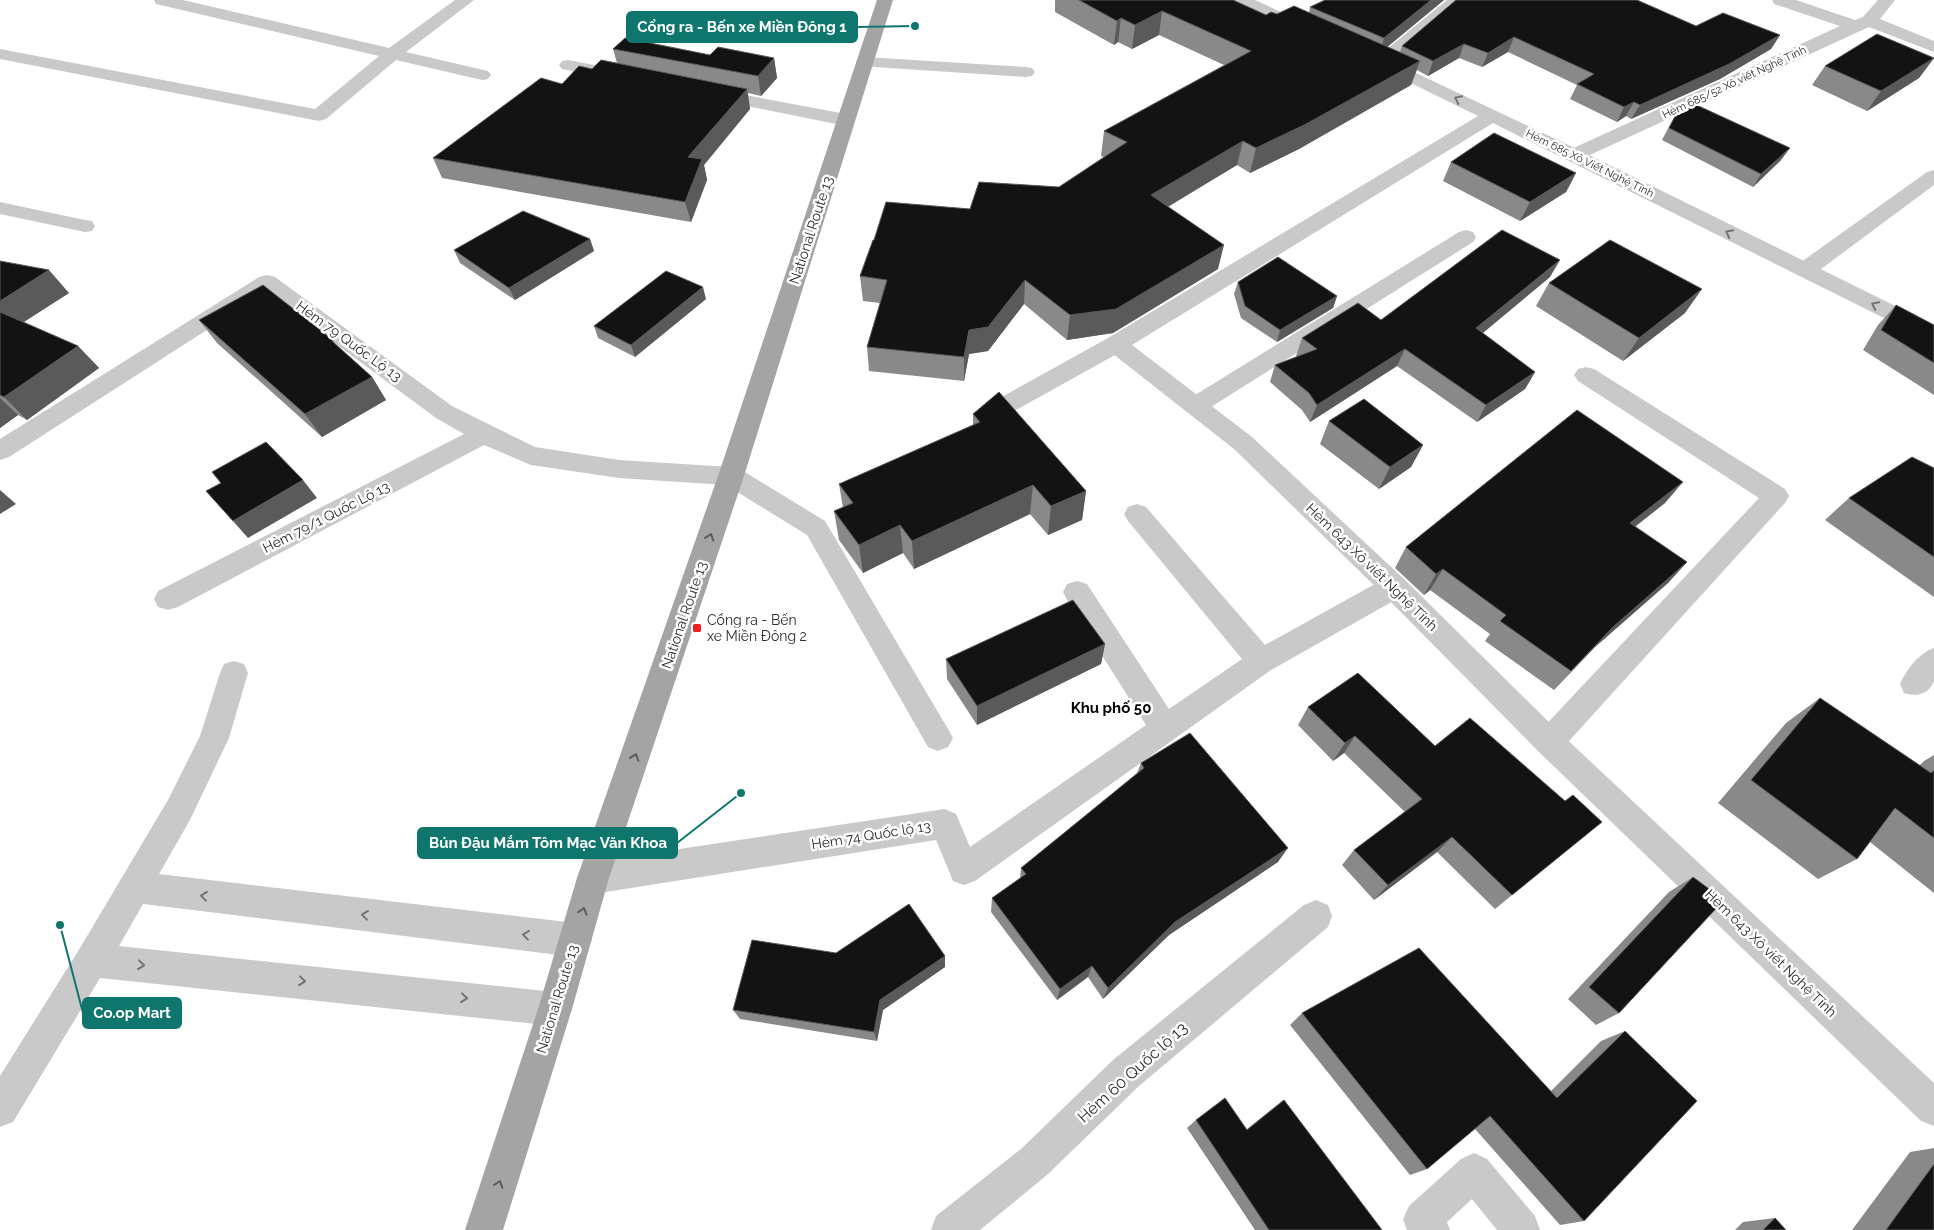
<svg xmlns="http://www.w3.org/2000/svg" width="1934" height="1230" font-family="Raleway,sans-serif">
  <style>
    .lines { fill: none; stroke-linecap: round; stroke-linejoin: round }
    .service { fill: #c9c9c9; fill-rule: evenodd }
    .minor { fill: #c9c9c9; fill-rule: evenodd }
    .primary { fill: #a4a4a4; fill-rule: evenodd }
    .wall { fill: #898989 }
    .shaded-wall { fill: #5a5a5a }
    .building { fill: #131313; stroke: #5a5a5a }
    .oneway { stroke: #737373 }
    .oneway2 { stroke: #5c5c5c }
    .poi-dot { fill: #f21f21; stroke: #fff; stroke-width: 2 }
    .labels { text-anchor: middle; stroke-width: 5; stroke-linejoin: round; paint-order: stroke }
    .far-street-label { font-size: 11px; fill: #2c2c2c; stroke: #fff }
    .street-label { font-size: 14px; fill: #2c2c2c; stroke: #fff }
    .poi-label { font-size: 14px; fill: #2c2c2c; stroke: #fff; text-anchor: start }
    .neighbourhood-label { font-size: 15px; font-weight: bold; fill: #000; stroke: #fff }
    .near-street-label { font-size: 16px; fill: #2c2c2c; stroke: #fff }
    .leader { fill: none; stroke: #0f766e; stroke-width: 2 }
    .callout-dot { fill: #0f766e; stroke: #fff; stroke-width: 2 }
    .callout { fill: #0f766e; stroke: #0f766e; stroke-width: 2 }
    .callout-label { font-size: 15px; text-anchor: middle; font-weight: bold; fill: #fff }
  </style>
  <rect width="100%" height="100%" fill="#fff"/>
  <g class="lines">
    <path class="service" d="M154,0H183L389,48L455,0H474L406,52L488,71L491,75L488,79L482,80L396,60L326,119L319,121L0,59V49L315,109L379,56L156,4Z
      M1447,0H1465L1388,66L1382,67L1376,66L1373,62L1376,58Z
      M1772,0H1796L1855,20L1863,17L1878,0H1895L1880,19L1934,41V52L1869,27L1581,159L1574,161L1567,159L1564,155L1567,151L1840,26L1774,4Z
      M865,57L1026,67L1032,68L1035,72L1032,76L1026,77L859,66L856,62L859,58Z
      M568,60L620,70L623,74L620,78L614,79L562,69L559,65L562,61Z
      M713,89L846,114L853,116L855,120L853,124L846,126L707,98L704,94L707,90Z
      M1934,170V185L1813,275L1805,277L1797,275L1794,270L1797,265L1927,172Z
      M0,202L85,220L92,221L95,226L92,231L85,232L0,214Z
      M1466,230L1473,232L1476,237L1473,242L1203,412L1195,415L1187,412L1183,406L1187,400L1459,232Z
      M267,275L275,277L452,406L535,447L619,460L731,467L740,469L825,521L948,729L953,738L948,747L938,751L928,747L807,535L726,485L619,478L531,465L484,445L178,607L168,610L158,607L154,599L158,591L464,434L436,418L266,292L9,457L0,460V439L259,277Z
      M1116,336L1124,338L1127,344L1124,350L1014,411L1006,414L998,411L994,405L998,399L1108,338Z
      M1586,367L1594,369L1785,489L1789,496L1785,503L1560,751L1549,755L1538,751L1534,742L1538,733L1759,498L1578,381L1574,375L1578,369Z
      M1137,504L1146,507L1265,645L1384,579L1394,576L1404,579L1408,587L1404,595L1271,670L975,881L964,885L953,881L936,840L593,894L582,889L577,878L582,867L593,862L945,809L956,814L970,847L1146,725L1067,600L1063,592L1067,584L1077,581L1087,584L1169,709L1242,659L1128,521L1124,514L1128,507Z
      M1934,648C1934,657 1934,672 1934,681C1929,695 1915,697 1904,693L1900,684C1907,669 1919,653 1934,648Z
      M234,661L244,664L248,673L229,738L190,820L159,874L575,923L587,928L592,940L587,952L575,957L143,904L119,946L555,992L567,997L572,1009L567,1021L555,1026L100,978L13,1122L0,1127V1076L80,948L168,800L200,736L220,673L224,664Z
      M1316,900L1328,905L1332,916L1328,927L1139,1086L1047,1175L980,1230H931L936,1216L1021,1149L1113,1060L1304,905Z
      M1474,1153L1487,1159L1535,1216L1540,1230H1497L1472,1199L1447,1222L1450,1230H1407L1403,1219L1409,1206L1461,1159Z"/>
    <path class="minor" d="M1234,0H1255L1309,25L1312,29L1309,33L1303,34L1297,33L1236,4Z
      M1382,57L1581,151L1934,325V342L1926,339L1493,123L1132,345L1252,437L1404,579L1560,733L1934,1083V1126L1921,1121L1538,751L1384,595L1234,449L1108,350L1105,344L1108,338L1478,116L1376,66L1373,62L1376,58Z"/>
    <path class="primary" d="M877,0H893L744,476L609,878L572,1009L503,1230H465L538,1009L577,878L718,476Z"/>
  </g>
  <path class="wall" d="M1055,0H1233L1266,15L1309,13L1310,7L1325,0H1444L1387,47L1400,52L1402,46L1456,0L1780,35L1771,49L1720,79L1631,119L1626,116L1617,122L1570,99L1577,85L1508,52L1482,67L1459,58L1428,76L1417,70L1411,85L1299,149L1250,173L1237,165L1168,207L1218,269L1113,333L1067,340L1024,304L988,351L969,354L964,381L869,371L867,347L880,303L863,301L860,276L874,240L970,209L1059,187L1104,157L1101,156L1104,131L1224,65L1159,35L1132,49L1118,42L1114,45L1055,12Z
    M613,49L710,55L774,58L777,78L761,96L748,93L750,109L704,165L707,180L691,222L442,178L433,158L562,84L617,63Z
    M1934,58L1919,78L1867,111L1812,85L1825,66Z
    M1680,107L1781,160L1753,187L1662,140L1673,119Z
    M1451,162L1576,173L1566,192L1520,221L1443,181Z
    M590,239L594,251L515,300L460,263L454,250Z
    M0,261L69,293L24,322L78,346L99,368L27,420L18,415L0,428Z
    M1550,277L1483,333L1535,372L1525,389L1477,422L1397,366L1310,422L1302,410L1270,382L1275,365L1297,357L1296,356L1302,338L1381,320Z
    M1238,282L1337,296L1333,308L1277,342L1241,318L1234,294Z
    M1549,283L1685,313L1623,361L1536,306Z
    M706,299L635,357L598,338L594,326Z
    M1896,305L1934,325V395L1863,350L1878,325Z
    M199,320L333,340L336,345L372,377L386,400L322,437L217,343Z
    M973,414L1086,491L1082,520L1048,535L1030,514L914,569L903,553L863,573L839,540L834,511L843,508L839,484L973,425Z
    M1329,421L1423,445L1411,467L1379,489L1320,444Z
    M1934,468V597L1825,520L1849,498Z
    M1665,503L1635,527L1687,562L1668,583L1595,647L1554,690L1485,641L1490,634L1430,590L1424,595L1395,568L1406,547Z
    M1105,644L1101,664L977,725L947,679L946,659Z
    M1358,673L1512,895L1495,909L1437,852L1374,900L1342,865L1354,850L1405,812L1344,753L1333,761L1298,725L1308,707Z
    M1820,698L1920,765L1924,761L1934,755V893L1870,842L1857,859L1818,879L1718,803L1786,723Z
    M1141,763L1278,862L1169,935L1103,999L1088,977L1057,1000L991,912L992,898L1020,879L1021,868L1137,773Z
    M1693,877L1619,1013L1596,1025L1568,999L1669,892Z
    M836,953L945,956V967L883,1010L877,1041L740,1019L733,1010Z
    M1302,1013L1551,1091L1601,1041L1625,1031L1584,1221L1560,1225L1475,1129L1427,1169L1410,1175L1290,1025Z
    M1284,1100L1382,1230H1255L1187,1128L1196,1120L1247,1129L1272,1109Z
    M1934,1148V1230H1852L1910,1152Z
    M1775,1218L1786,1230H1735L1743,1222Z"/>
  <path class="shaded-wall" d="M1431,0H1444L1380,53L1384,38Z
    M1162,11L1159,35L1132,49L1135,25Z
    M1121,18L1118,42L1114,45L1117,21Z
    M1780,35L1771,49L1720,79L1631,119L1640,105Z
    M1514,37L1508,52L1482,67L1488,53Z
    M1464,44L1459,58L1428,76L1433,61Z
    M774,58L777,78L761,96L758,76Z
    M1934,58L1919,78L1867,111L1881,91Z
    M1420,61L1411,85L1299,149L1250,173L1256,148Z
    M747,89L750,109L704,165L707,180L691,222L685,202L688,157Z
    M1634,102L1626,116L1617,122L1624,107Z
    M1243,141L1237,165L1147,219L1151,195Z
    M1790,148L1781,160L1753,187L1761,174Z
    M1576,173L1566,192L1520,221L1530,202Z
    M590,239L594,251L515,300L509,288Z
    M1224,245L1218,269L1113,333L1067,340L1070,315Z
    M1560,260L1550,277L1467,346L1476,328Z
    M49,270L69,293L11,330L0,319V301Z
    M1025,280L1024,304L988,351L969,354L964,381V357L969,330Z
    M703,287L706,299L635,357L631,345Z
    M1702,289L1685,313L1623,361L1639,338Z
    M1337,296L1333,308L1277,342L1280,330Z
    M78,346L99,368L27,420L4,397Z
    M1405,349L1397,366L1310,422L1317,405Z
    M1535,372L1525,389L1477,422L1486,405Z
    M372,377L386,400L322,437L305,414Z
    M0,398L18,415L0,428Z
    M1423,445L1411,467L1379,489L1390,467Z
    M303,480L317,498L248,538L233,521Z
    M1683,482L1665,503L1612,544L1630,523Z
    M1033,485L1030,514L914,569L912,541Z
    M0,490L16,504L0,514Z
    M1086,491L1082,520L1048,535L1051,506Z
    M900,525L903,553L863,573L859,545Z
    M1687,562L1668,583L1595,647L1554,690L1613,627Z
    M1443,569L1430,590L1424,595L1436,574Z
    M1105,644L1101,664L977,725V706Z
    M1355,736L1344,753L1333,761L1345,743Z
    M1452,837L1437,852L1374,900L1388,885Z
    M1288,848L1278,862L1169,935L1103,999L1108,988L1175,922Z
    M945,956V967L883,1010L877,1041L874,1032L880,1000Z
    M1092,966L1088,977L1057,1000L1060,989Z"/>
  <path class="building" d="M1079,0H1233L1266,15L1271,12L1277,14L1294,6L1420,61L1306,124L1256,148L1243,141L1151,195L1224,245L1116,309L1070,315L1025,280L988,327L969,330L964,357L867,347L887,280L860,276L873,240H874L886,202L970,209L979,182L1059,187L1127,142L1104,131L1251,51L1162,11L1135,25L1121,18L1117,21Z
    M1325,0H1431L1384,38L1310,7Z
    M1456,0H1637L1696,26L1723,13L1780,35L1729,64L1640,105L1634,102L1624,107L1577,84L1594,74L1514,37L1488,53L1464,44L1433,61L1402,46Z
    M1877,34L1934,58L1881,91L1825,66Z
    M625,38L710,55L718,47L774,58L758,76L613,49Z
    M601,60L747,89L688,157L702,159L685,202L433,158L541,78L562,84L579,66L592,69Z
    M1690,102L1790,148L1761,174L1669,128L1680,107Z
    M1494,133L1576,173L1530,202L1451,162Z
    M523,211L590,239L509,288L454,250Z
    M1502,230L1560,260L1476,328L1535,372L1486,405L1405,349L1317,405L1309,393L1275,365L1317,349L1302,338L1358,303L1381,320Z
    M1610,240L1702,289L1639,338L1549,283Z
    M1278,257L1337,296L1280,330L1245,306L1238,282Z
    M0,261L49,270L0,301Z
    M666,271L703,287L631,345L594,326Z
    M263,285L333,340L332,341L372,377L305,414L199,320Z
    M1896,305L1934,325V363L1881,330Z
    M0,312L78,346L4,397L0,395Z
    M999,392L1086,491L1051,506L1033,485L912,541L900,525L859,545L834,511L853,503L839,484L980,422L973,414Z
    M1364,399L1423,445L1390,467L1329,421Z
    M1577,410L1683,482L1630,523L1687,562L1613,627L1571,671L1500,621L1506,615L1443,569L1436,574L1406,547Z
    M266,442L303,480L233,521L206,491L221,483L212,472Z
    M1912,457L1934,468V557L1849,498Z
    M1073,600L1105,644L977,706L946,659Z
    M1358,673L1435,746L1470,718L1565,801L1573,795L1602,822L1512,895L1452,837L1388,885L1354,850L1422,799L1355,736L1345,743L1308,707Z
    M1820,698L1931,773L1934,770V838L1895,808L1857,859L1751,780Z
    M1190,733L1288,848L1175,922L1108,988L1092,966L1060,989L992,898L1026,874L1021,868L1144,768L1141,763Z
    M1693,877L1724,900L1619,1013L1589,987Z
    M909,904L945,956L880,1000L874,1032L733,1010L752,940L836,953Z
    M1419,948L1557,1098L1625,1031L1697,1101L1584,1221L1490,1116L1427,1169L1302,1013Z
    M1225,1098L1247,1130L1284,1100L1382,1230H1269L1196,1120Z
    M1934,1164V1230H1886Z
    M1775,1218L1786,1230H1763Z"/>
  <defs><path id="oneway-chevron" d="M-2-3.5L2.5 0L-2 3.5" fill="none" stroke-width="1.6" stroke-linecap="round" stroke-linejoin="round" transform="scale(1.25)"/></defs>
  <g class="oneway">
    <use href="#oneway-chevron" transform="translate(1458 99) rotate(-154)"/>
    <use href="#oneway-chevron" transform="translate(1729 233) rotate(-153)"/>
    <use href="#oneway-chevron" transform="translate(1875 305) rotate(-154)"/>
    <use href="#oneway-chevron" transform="translate(204 896) rotate(-173)"/>
    <use href="#oneway-chevron" transform="translate(365 915) rotate(-173)"/>
    <use href="#oneway-chevron" transform="translate(526 935) rotate(-173)"/>
    <use href="#oneway-chevron" transform="translate(141 965) rotate(6)"/>
    <use href="#oneway-chevron" transform="translate(302 981) rotate(6)"/>
    <use href="#oneway-chevron" transform="translate(464 998) rotate(6)"/>
  </g>
  <g class="oneway2">
    <use href="#oneway-chevron" transform="translate(710 537) rotate(-71)"/>
    <use href="#oneway-chevron" transform="translate(635 757) rotate(-71)"/>
    <use href="#oneway-chevron" transform="translate(583 911) rotate(-74)"/>
    <use href="#oneway-chevron" transform="translate(499 1184) rotate(-72)"/>
  </g>
  <rect class="poi-dot" x="692" y="623" width="10" height="10" rx="2.5"/>
  <g class="labels">
    <g class="far-street-label">
      <text transform="translate(1734 82) rotate(-25)" y="4">Hẻm 685/52 Xô viết Nghệ Tĩnh</text>
      <text transform="translate(1590 163) rotate(26)" y="4">Hẻm 685 Xô Viết Nghệ Tĩnh</text>
    </g>
    <g class="street-label">
      <text transform="translate(811 230) rotate(-72)" y="5">National Route 13</text>
      <text transform="translate(349 341) rotate(36)" y="5">Hẻm 79 Quốc Lộ 13</text>
      <text transform="translate(326 517) rotate(-27)" y="5">Hẻm 79/1 Quốc Lộ 13</text>
      <text transform="translate(1372 567) rotate(44)" y="5">Hẻm 643 Xô viết Nghệ Tĩnh</text>
      <text transform="translate(684 615) rotate(-71)" y="5">National Route 13</text>
      <text transform="translate(871 835) rotate(-9)" y="5">Hẻm 74 Quốc lộ 13</text>
      <text transform="translate(1771 953) rotate(44)" y="5">Hẻm 643 Xô viết Nghệ Tĩnh</text>
      <text transform="translate(557 999) rotate(-73)" y="5">National Route 13</text>
    </g>
    <g class="poi-label">
      <text x="707" y="625">Cổng ra - Bến<tspan x="707" dy="16">xe Miền Đông 2</tspan></text>
    </g>
    <g class="neighbourhood-label">
      <text x="1111" y="713">Khu phố 50</text>
    </g>
    <g class="near-street-label">
      <text transform="translate(1132 1072) rotate(-42)" y="6">Hẻm 60 Quốc lộ 13</text>
    </g>
  </g>
  <path class="leader" d="M915 26L857 27M741 793L677 843M60 925L83 1013"/>
  <g class="callout-dot">
    <circle cx="915" cy="26" r="5"/>
    <circle cx="741" cy="793" r="5"/>
    <circle cx="60" cy="925" r="5"/>
  </g>
  <g class="callout">
    <rect x="627" y="12" width="230" height="30" rx="5"/>
    <rect x="418" y="828" width="259" height="30" rx="5"/>
    <rect x="83" y="998" width="98" height="30" rx="5"/>
  </g>
  <g class="callout-label">
    <text x="742" y="32">Cổng ra - Bến xe Miền Đông 1</text>
    <text x="548" y="848">Bún Đậu Mắm Tôm Mạc Văn Khoa</text>
    <text x="132" y="1018">Co.op Mart</text>
  </g>
</svg>
